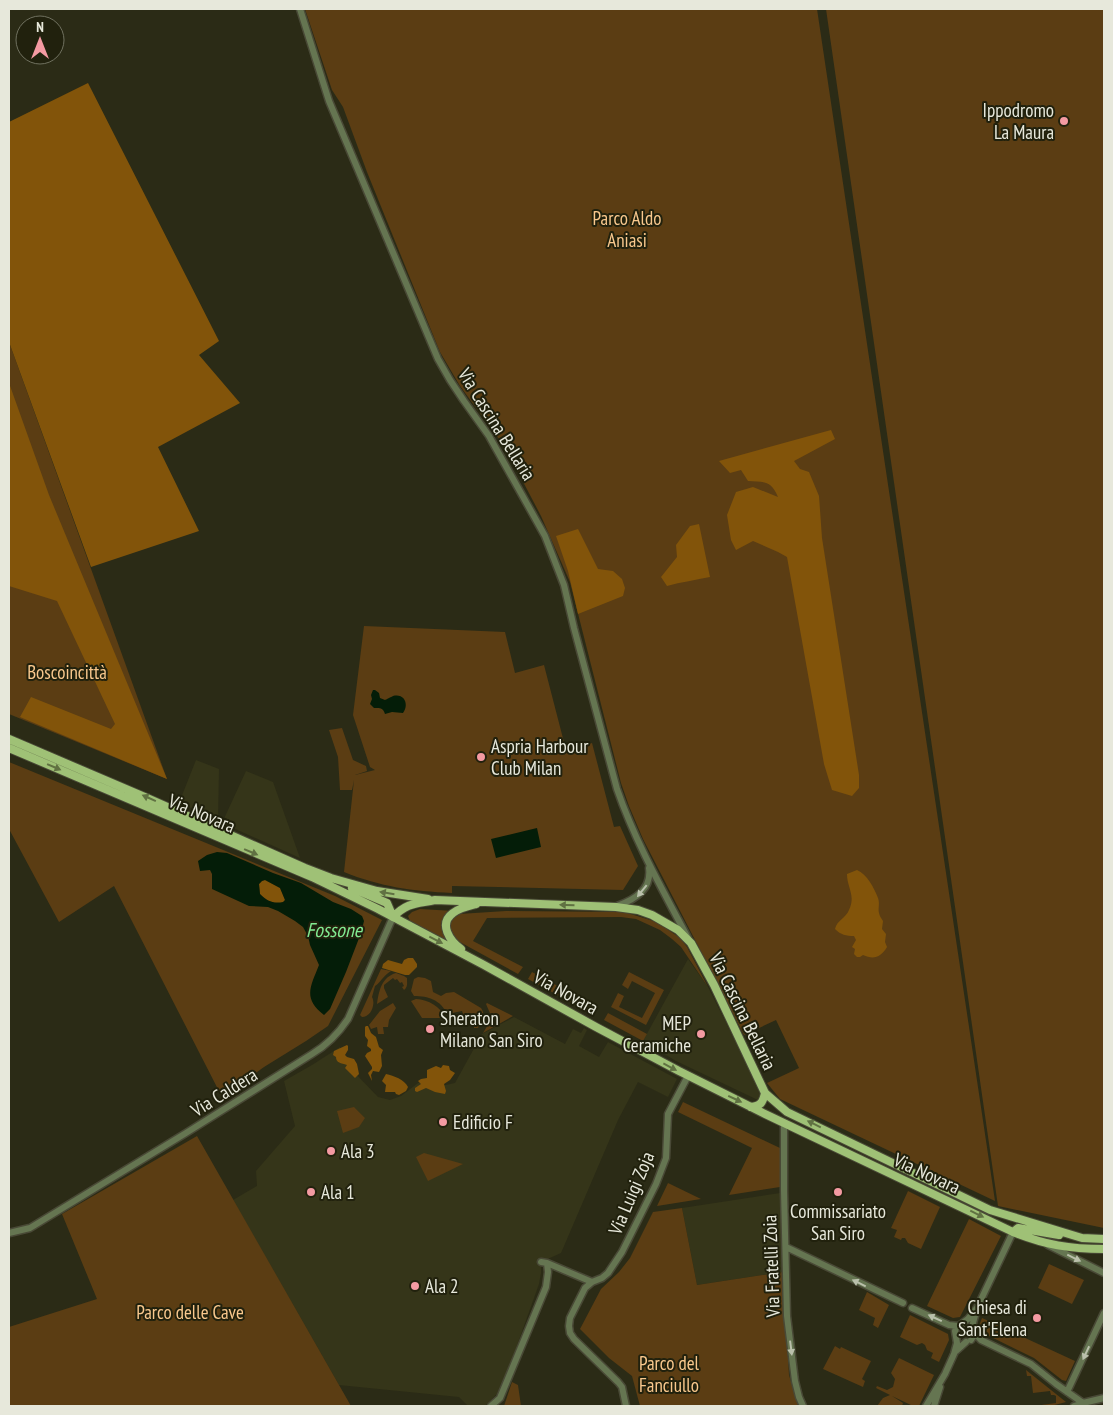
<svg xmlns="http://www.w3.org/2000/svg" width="1113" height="1415" font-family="'PT Sans Narrow',sans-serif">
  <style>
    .built { fill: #353519 }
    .green { fill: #5b3d13 }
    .forest { fill: #82540a }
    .water { fill: #041d08; fill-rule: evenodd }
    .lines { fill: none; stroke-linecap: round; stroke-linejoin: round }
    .minor-casing { stroke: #494936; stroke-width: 9 }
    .major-casing { stroke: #494936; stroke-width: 10 }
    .minor { stroke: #657551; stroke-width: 6 }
    .major { stroke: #9fc176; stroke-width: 8 }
    .oneway { fill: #607142 }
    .oneway2 { fill: #bac0ab }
    .poi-dot { fill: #f49aa2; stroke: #21210d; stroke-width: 2 }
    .labels { text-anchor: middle; stroke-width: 4; stroke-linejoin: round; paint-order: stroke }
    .poi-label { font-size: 19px; fill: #e7e8db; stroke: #21210d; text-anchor: start }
    .park-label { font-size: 19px; fill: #f9c88d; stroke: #21210d }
    .street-label { font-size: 19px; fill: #e7e8db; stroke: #21210d }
    .water-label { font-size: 20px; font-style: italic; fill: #81e991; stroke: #21210d }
  </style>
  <rect width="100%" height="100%" fill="#2b2b16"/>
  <path class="built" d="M196,760L219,769L218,819L179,803Z
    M246,771L273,782L300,858L222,823Z
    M688,959L708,987L750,1070L761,1096L760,1101L676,1061L643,1041Z
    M514,1017L565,1044L573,1029L581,1033L584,1028L587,1030L579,1046L599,1057L608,1042L677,1079L668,1097L638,1082L618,1120L561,1253L541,1262V1273L539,1284L514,1354L497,1394L485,1406H468L459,1397L339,1385L233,1200L257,1186L256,1171L295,1126L284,1081L312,1065L340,1047L352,1070L378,1097L390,1100L401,1096L418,1083L423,1082L441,1086L455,1083L482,1034Z
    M780,1193L783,1272L697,1285L682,1208Z"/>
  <path class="green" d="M305,9H817L995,1201L780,1099L767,1083L799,1068L776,1020L744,1035L643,839L629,806L621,783L570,582L541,516L509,455L499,439L460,386L440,352L367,172L343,107L332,90Z
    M826,9H1104V1228L998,1206Z
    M9,342L167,779L9,714Z
    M364,626L505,632L515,673L544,665L566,750L592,743L614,827L620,826L638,866L623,890L452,886V893C412,891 381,887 344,872L354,780L352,790H340L338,757L329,730L342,728L353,760L366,766L367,771L355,775L375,770L370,767L353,715Z
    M9,762L335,896L382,920L328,1026L306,1041L264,1067L222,1097L114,886L59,922L9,829Z
    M420,909L454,911L451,914L449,940L447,941L410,921L408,916L412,912Z
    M506,911L624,912L657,922L680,938L687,947L708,987L681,947L672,939L660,930L636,919L621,917L487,918L473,941L523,967L518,974L458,941C451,935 448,930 451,920L459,914Z
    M381,969L391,971C384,975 379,984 375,986L372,997C376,1004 371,1017 362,1017L360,1015Z
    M532,972L589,1003L585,1010L528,979Z
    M629,972L664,990L646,1025L611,1007L618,993L624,996L619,1007L642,1018L655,993L632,981L628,989L622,985Z
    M396,973L404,976L407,978C407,983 408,987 404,990L402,987L404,986L402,982L400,983L397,979L395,980L393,978L384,985V988L388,997L377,1004C379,990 382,977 396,973Z
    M418,977L425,978L431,981L433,992L441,996L446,993L454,992L481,1008C486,1015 482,1021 478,1028H474V1019L464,1017L462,1011L447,1014C441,1000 428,996 414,996L411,991L414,979Z
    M416,999C429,1000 440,1006 445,1018H422L411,1001Z
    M393,1003L396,1008L389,1020L388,1027H383L384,1034H378L377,1027L371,1029L369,1025L380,1011Z
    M487,1003L513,1016L483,1033L492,1018L486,1004Z
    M608,1013L647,1034L643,1041L604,1020Z
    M683,1102L780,1148V1187L729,1195L752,1148L678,1112Z
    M354,1107L365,1118L359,1127L343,1133L337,1111Z
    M197,1136L351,1406H9V1327L97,1299L62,1214Z
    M424,1153L463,1164L428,1181L416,1157Z
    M668,1183L701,1199L657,1206Z
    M908,1191L940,1207L921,1249L908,1243L905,1238H902L901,1240L894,1237L897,1230L891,1228Z
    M682,1208L697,1285L783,1272L789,1375L798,1406H640L632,1376L609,1358L580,1329L601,1289L619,1272L630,1258L653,1212Z
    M969,1219L1001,1236L960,1317L953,1318L927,1306Z
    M1049,1264L1084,1280L1072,1304L1038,1288Z
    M867,1292L889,1305L878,1328L873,1325L875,1318L859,1310Z
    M910,1315L948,1334L949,1340L939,1362L931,1358L933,1353L927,1350L925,1345L922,1343L917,1345L900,1337Z
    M982,1318L1075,1361L1066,1381L1062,1380L1034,1358L981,1332L979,1326Z
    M835,1346L840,1349L841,1347L871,1361L862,1379L865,1381L863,1387L823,1369Z
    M899,1358L934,1375L919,1406H913L892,1396L903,1403L902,1406H877L883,1398L890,1395L876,1388L877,1386L887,1390L893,1387L895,1379L891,1373Z
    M1026,1370L1066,1402L1051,1406H1034L1056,1403V1396L1054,1395H1051L1050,1391L1033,1393L1031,1376H1027Z
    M512,1382L518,1385L521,1406H504Z"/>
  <path class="forest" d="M88,83L219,341L199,355L240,403L158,447L199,531L91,567L9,342V122Z
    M9,383L49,495L167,779L20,717L31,697L111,729L115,724L57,601L9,586Z
    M831,430L835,439L794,461L800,469L809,472L819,496L822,538L859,775V788L852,796L832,790L824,764L787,557L778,552L753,541L736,550L731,540L727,515L736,492L753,487L778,497C771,480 764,482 748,481L741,470L730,473L719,461Z
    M699,524L710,577C696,580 681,582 667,586L661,577L677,557L676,545L690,526Z
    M578,529L598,569L613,571L622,579L625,588L623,596L578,614L568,571L556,536Z
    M857,870C867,874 874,888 878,898C881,907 875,910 883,921L882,929L886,934L885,942L887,947C881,957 874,960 863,955L860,957H857L854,954L855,949L852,947L856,940L854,936C846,936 841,935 835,929C837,920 846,918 849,910C856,895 847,888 847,874Z
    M265,880L280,888L285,900L283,903C273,904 267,901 260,894L259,884L262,881Z
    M408,958H413L417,964V967L409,975H405L382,968L383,964L388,960L402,964L404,960Z
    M366,1026H368L371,1033L376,1037L379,1047L383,1050L381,1055L382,1066L379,1072L373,1071L371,1075L372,1081L368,1073L372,1069V1067L365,1056L367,1053L371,1051V1049L367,1046L368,1040L365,1036V1027Z
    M347,1045L348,1046V1050L345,1055L347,1057L354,1059L357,1064L359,1074L355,1078L345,1068L347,1065C341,1063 336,1063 336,1057L333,1055L334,1051Z
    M443,1065L449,1066L450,1070L455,1073L450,1080L444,1084L446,1091L445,1094L435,1092L426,1088L417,1092L415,1091V1088L421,1084L418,1081L421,1079L427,1078V1070L436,1066L441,1068Z
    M386,1074C394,1076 404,1079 408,1087L406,1091L399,1095L396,1094L395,1092H385L386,1085L382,1081Z"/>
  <path class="water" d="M373,690H375L379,693L380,698L385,700C385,700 393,696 393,696C405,693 409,705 403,713L392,712L385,714C383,708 381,708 374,708L370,704L372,699L371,695Z
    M537,828L541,847L496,858L491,839Z
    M217,852L227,853L273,873L301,883L333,902L351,909L362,916L364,921L361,933L346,972L330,1009L324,1015C302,998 311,986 319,965L310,945L308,936L303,927L295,921L278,911L268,907L249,906L212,889V874L210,870L200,871L198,861L207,855ZM265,880L280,888L285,900L283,902C273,904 267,901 260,894L259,884L262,881Z"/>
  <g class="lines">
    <g class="minor-casing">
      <path id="minor" d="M300,9L329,101L438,359L450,380L464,401L489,436L545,536L564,585L574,628L617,789C635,841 662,889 688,938
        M617,906C634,900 652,890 649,868
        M784,1123V1191L787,1316L795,1381L799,1397L803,1406
        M9,1233L30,1228L186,1133L312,1054C327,1045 338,1034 348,1019L393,917
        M1048,1245L1104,1273
        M786,1247L903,1303
        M541,1262L547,1263L592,1282
        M912,1308L949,1325L958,1326
        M974,1332L981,1340L1031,1364L1056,1384L1083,1403
        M971,1340L974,1335L973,1323L976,1312
        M956,1351L966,1342
        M1067,1392L1104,1313
        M491,1406L500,1398L546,1287L548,1272L547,1263
        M626,1406L622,1387L618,1382L574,1339L570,1333L569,1326L570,1318L585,1288L592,1282L602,1278L608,1273L622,1252L656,1184L666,1158L668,1114L688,1076
        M926,1406L945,1374L954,1354L957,1343L955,1331L956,1328L968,1319L977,1308L1013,1232
        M934,1406L940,1387
        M1074,1406L1083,1403L1104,1398"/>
    </g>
    <g class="major-casing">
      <path id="major" d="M9,739L147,798L305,868L331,878L377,891L428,899
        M9,748L312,877L378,909L484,965L596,1027L679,1071L763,1113L1013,1232C1046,1245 1069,1249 1104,1249
        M352,888L387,903L393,917
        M393,917C408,902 416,904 435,900L616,907L638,910L652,915L678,930L691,943L714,985L765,1093L787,1112L990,1210L1082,1238L1104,1239
        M461,949C450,941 438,924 453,913C459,908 468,906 476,904
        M751,1107C761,1106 763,1102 765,1093
        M1013,1232L1018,1228L1059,1235"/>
    </g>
    <use href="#minor" class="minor"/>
    <use href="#major" class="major"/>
  </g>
  <defs><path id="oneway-solid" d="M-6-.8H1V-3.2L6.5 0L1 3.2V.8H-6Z" transform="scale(1.25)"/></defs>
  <g class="oneway">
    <use href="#oneway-solid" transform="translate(54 767) rotate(23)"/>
    <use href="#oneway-solid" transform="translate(149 798) rotate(-156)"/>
    <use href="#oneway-solid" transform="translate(251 852) rotate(23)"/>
    <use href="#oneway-solid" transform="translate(387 893) rotate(-171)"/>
    <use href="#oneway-solid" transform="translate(567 905) rotate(-178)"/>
    <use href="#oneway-solid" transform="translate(436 940) rotate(27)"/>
    <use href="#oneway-solid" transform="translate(670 1067) rotate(28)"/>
    <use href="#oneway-solid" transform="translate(735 1099) rotate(25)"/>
    <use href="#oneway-solid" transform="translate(814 1124) rotate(-154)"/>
    <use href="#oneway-solid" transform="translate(977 1214) rotate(26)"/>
  </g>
  <g class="oneway2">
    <use href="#oneway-solid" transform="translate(642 891) rotate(129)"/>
    <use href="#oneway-solid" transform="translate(1074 1258) rotate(26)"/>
    <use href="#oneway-solid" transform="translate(859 1283) rotate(-154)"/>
    <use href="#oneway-solid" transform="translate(935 1318) rotate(-155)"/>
    <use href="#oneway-solid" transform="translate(791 1348) rotate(83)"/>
    <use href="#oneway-solid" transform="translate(1086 1353) rotate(115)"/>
  </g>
  <g class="poi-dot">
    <circle cx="1064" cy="121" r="5"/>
    <circle cx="481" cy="757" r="5"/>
    <circle cx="430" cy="1029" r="5"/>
    <circle cx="701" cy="1034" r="5"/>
    <circle cx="443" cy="1122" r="5"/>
    <circle cx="331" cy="1151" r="5"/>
    <circle cx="311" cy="1192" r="5"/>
    <circle cx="838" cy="1192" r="5"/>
    <circle cx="415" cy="1286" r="5"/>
    <circle cx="1037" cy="1318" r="5"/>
  </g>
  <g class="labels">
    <g class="poi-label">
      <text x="1054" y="117" text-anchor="end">Ippodromo<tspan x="1054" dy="22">La Maura</tspan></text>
      <text x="491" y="753">Aspria Harbour<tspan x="491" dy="22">Club Milan</tspan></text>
      <text x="440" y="1025">Sheraton<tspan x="440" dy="22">Milano San Siro</tspan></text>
      <text x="691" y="1030" text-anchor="end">MEP<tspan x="691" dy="22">Ceramiche</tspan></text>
      <text x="453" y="1129">Edificio F</text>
      <text x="341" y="1158">Ala 3</text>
      <text x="321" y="1199">Ala 1</text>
      <text x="838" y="1218" text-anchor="middle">Commissariato<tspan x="838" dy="22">San Siro</tspan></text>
      <text x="425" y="1293">Ala 2</text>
      <text x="1027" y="1314" text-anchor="end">Chiesa di<tspan x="1027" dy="22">Sant'Elena</tspan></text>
    </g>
    <g class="park-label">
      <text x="627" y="225">Parco Aldo<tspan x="627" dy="22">Aniasi</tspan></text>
      <text x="67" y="679">Boscoincittà</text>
      <text x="190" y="1319">Parco delle Cave</text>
      <text x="669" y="1370">Parco del<tspan x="669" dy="22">Fanciullo</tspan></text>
    </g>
    <g class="street-label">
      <text transform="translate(497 424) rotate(58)" y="7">Via Cascina Bellaria</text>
      <text transform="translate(202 813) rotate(23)" y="7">Via Novara</text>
      <text transform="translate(566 992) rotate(29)" y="7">Via Novara</text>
      <text transform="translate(743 1011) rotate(64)" y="7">Via Cascina Bellaria</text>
      <text transform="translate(224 1092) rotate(-32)" y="7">Via Caldera</text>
      <text transform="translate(927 1173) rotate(25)" y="7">Via Novara</text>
      <text transform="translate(631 1193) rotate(-67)" y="7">Via Luigi Zoja</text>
      <text transform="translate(771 1266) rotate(-92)" y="7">Via Fratelli Zoia</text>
    </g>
    <g class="water-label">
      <text x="334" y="937">Fossone</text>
    </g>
  </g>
  <rect width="1113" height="1415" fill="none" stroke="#e7e8db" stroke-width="20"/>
  <g transform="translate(40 40)"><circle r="24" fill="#21210d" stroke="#70715f"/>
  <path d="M0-4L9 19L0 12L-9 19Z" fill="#f49aa2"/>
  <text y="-8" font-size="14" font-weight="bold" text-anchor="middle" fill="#e7e8db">N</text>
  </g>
</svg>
